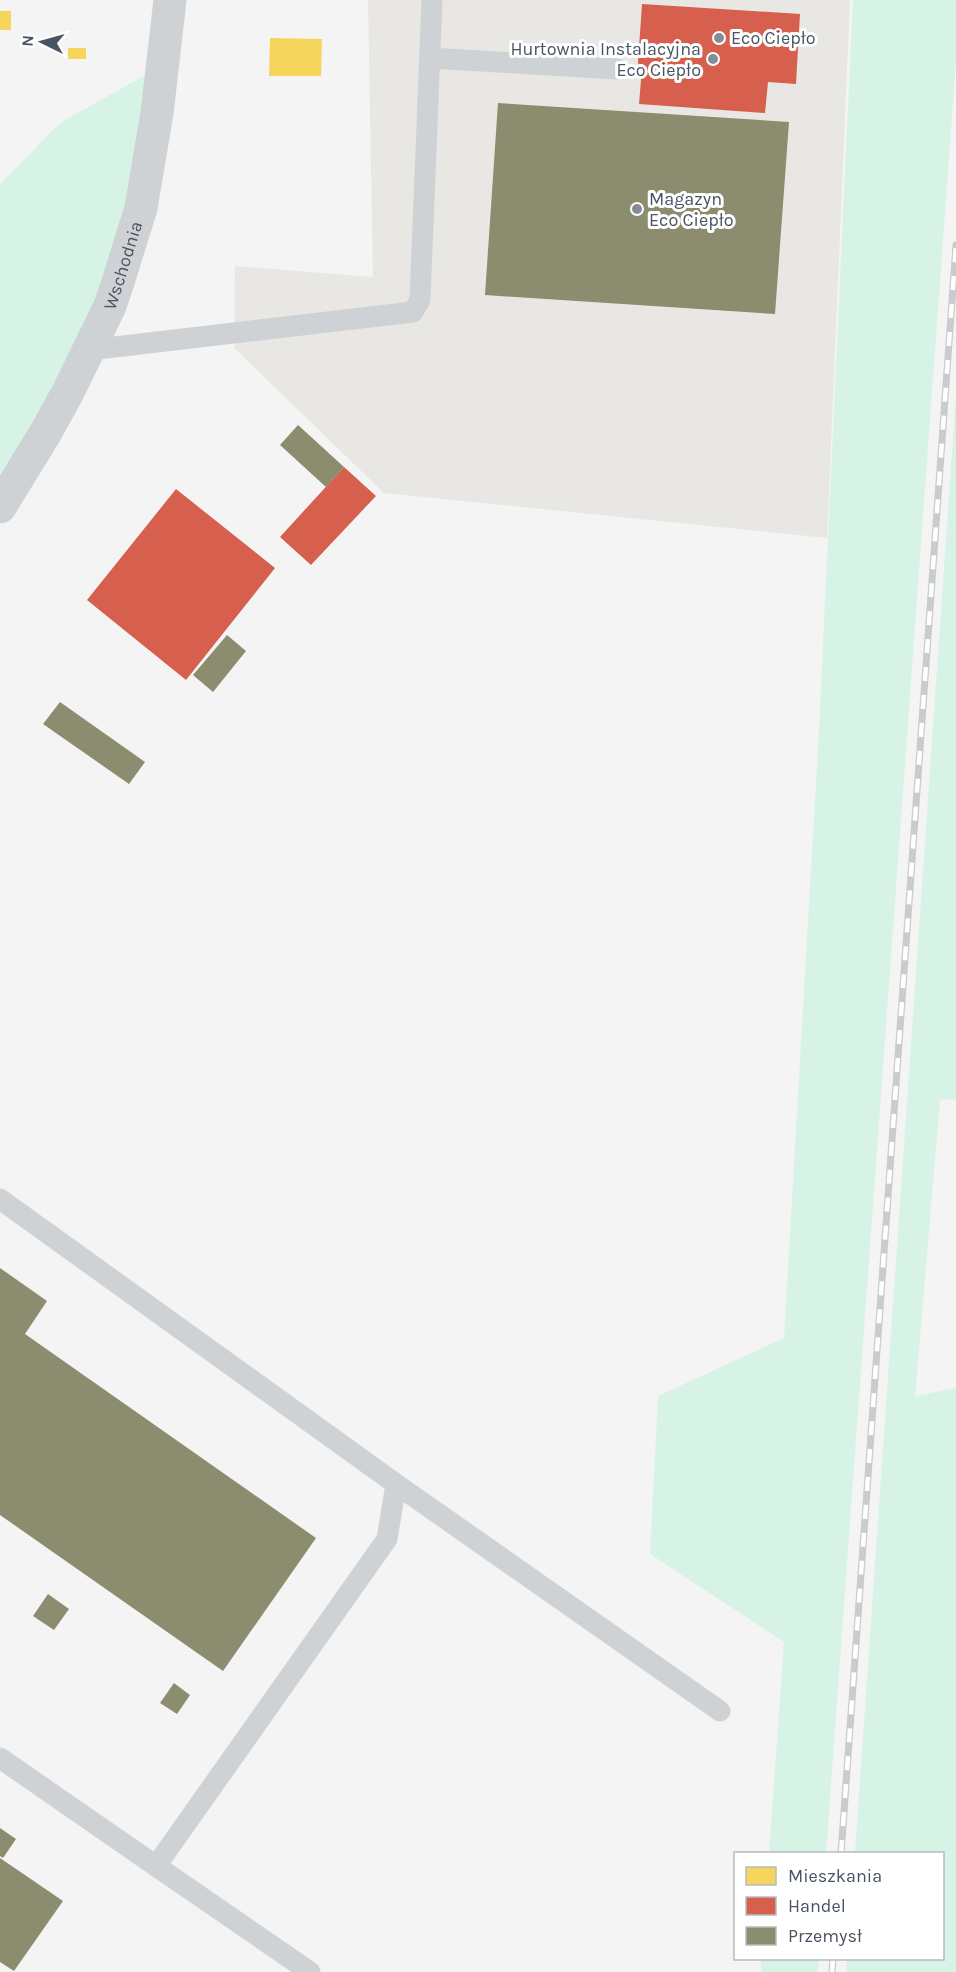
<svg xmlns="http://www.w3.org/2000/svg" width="956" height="1972" font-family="Karla,sans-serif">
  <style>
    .commercial { fill: #e8e7e3 }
    .green { fill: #d7f3e5 }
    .homes { fill: #f6d55c }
    .shops { fill: #d6604d }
    .industry { fill: #8c8c6e }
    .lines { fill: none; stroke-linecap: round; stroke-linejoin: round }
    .service { stroke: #cfd2d5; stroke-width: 21 }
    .tertiary { stroke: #cfd2d5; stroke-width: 33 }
    .rail-casing { stroke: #cacbcd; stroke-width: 7 }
    .rail { stroke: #fff; stroke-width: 4.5; stroke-dasharray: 14; stroke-linecap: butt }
    .poi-dot { fill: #858c95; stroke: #fff; stroke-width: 2 }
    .labels { text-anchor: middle; stroke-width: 6; stroke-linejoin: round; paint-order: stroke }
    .poi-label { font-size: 18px; fill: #495462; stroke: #fff; text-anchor: start }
    .street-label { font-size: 18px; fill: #495462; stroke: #fff }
  </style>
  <rect width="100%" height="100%" fill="#f4f4f4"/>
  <path class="commercial" d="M368,0H850L827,538L384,493L234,348L235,266L373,277Z"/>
  <path class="green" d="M853,0H956V61L826,1853L769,1854L784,1642L650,1554L658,1396L784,1338L819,731Z
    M163,65L141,208L0,507V184L60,123Z
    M956,395V1099L940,1100L915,1396L956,1388V1972H846L847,1959L942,1958V1854L855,1853Z
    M761,1959H819L818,1972H761Z"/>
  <path class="homes" d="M0,11H11V30H0Z
    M270,38L322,39L321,76H269Z
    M68,48H86V59H68Z"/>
  <path class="shops" d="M642,4L800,14L796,84L768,82L765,113L639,104L641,80L638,62Z
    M344,467L376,496L311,565L280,537Z
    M176,489L275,568L186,680L87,600Z"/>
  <path class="industry" d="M498,103L789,122L775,314L485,295Z
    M298,425L344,467L326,487L280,445Z
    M227,635L246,651L213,692L193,675Z
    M60,702L145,762L129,784L43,724Z
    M0,1268L47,1301L25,1334L316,1538L223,1671L0,1515Z
    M48,1594L69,1609L54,1630L33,1616Z
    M174,1683L190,1695L177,1714L160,1703Z
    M0,1828L16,1839L3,1858L0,1856Z
    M0,1858L63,1901L14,1971L0,1962Z"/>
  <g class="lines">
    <path class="service" d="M430,58L617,69
      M89,350L413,312L420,300L432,0
      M0,1199L396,1484L387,1539L156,1866L0,1758
      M396,1484L720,1711
      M156,1866L310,1972"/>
    <path class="tertiary" id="s1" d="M0,507L46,432L68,392L110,306L118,282L141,208L157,113L170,0"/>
    <g class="rail-casing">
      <path id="rail" d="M841,1854L956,245
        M832,1972L833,1958"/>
    </g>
    <use href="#rail" class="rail"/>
  </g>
  <g class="poi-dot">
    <circle cx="719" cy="38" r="6"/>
    <circle cx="713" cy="59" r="6"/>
    <circle cx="637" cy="209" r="6"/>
  </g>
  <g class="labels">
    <g class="poi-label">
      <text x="731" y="44">Eco Ciepło</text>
      <text x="701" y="55" text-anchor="end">Hurtownia Instalacyjna<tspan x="701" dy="21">Eco Ciepło</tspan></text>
      <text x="649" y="205">Magazyn<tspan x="649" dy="21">Eco Ciepło</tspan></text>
    </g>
    <g class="street-label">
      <text dy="6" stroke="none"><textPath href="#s1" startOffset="272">Wschodnia</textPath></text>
    </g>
  </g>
  <rect x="734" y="1852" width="210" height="108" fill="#ffffff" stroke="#b6bbc0" stroke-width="1.5"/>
  <rect x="746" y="1867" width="30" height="18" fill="#f6d55c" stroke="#b6bbc0" stroke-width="1.5"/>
  <text x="788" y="1882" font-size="18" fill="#495462">Mieszkania</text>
  <rect x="746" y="1897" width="30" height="18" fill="#d6604d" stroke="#b6bbc0" stroke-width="1.5"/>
  <text x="788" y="1912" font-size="18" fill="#495462">Handel</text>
  <rect x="746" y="1927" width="30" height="18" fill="#8c8c6e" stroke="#b6bbc0" stroke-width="1.5"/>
  <text x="788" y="1942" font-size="18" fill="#495462">Przemysł</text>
  <g transform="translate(42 42) rotate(275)" stroke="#ffffff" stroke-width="4.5" paint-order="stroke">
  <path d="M0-4.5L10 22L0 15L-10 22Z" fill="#495462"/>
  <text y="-9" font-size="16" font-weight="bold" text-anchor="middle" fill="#495462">N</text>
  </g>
</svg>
